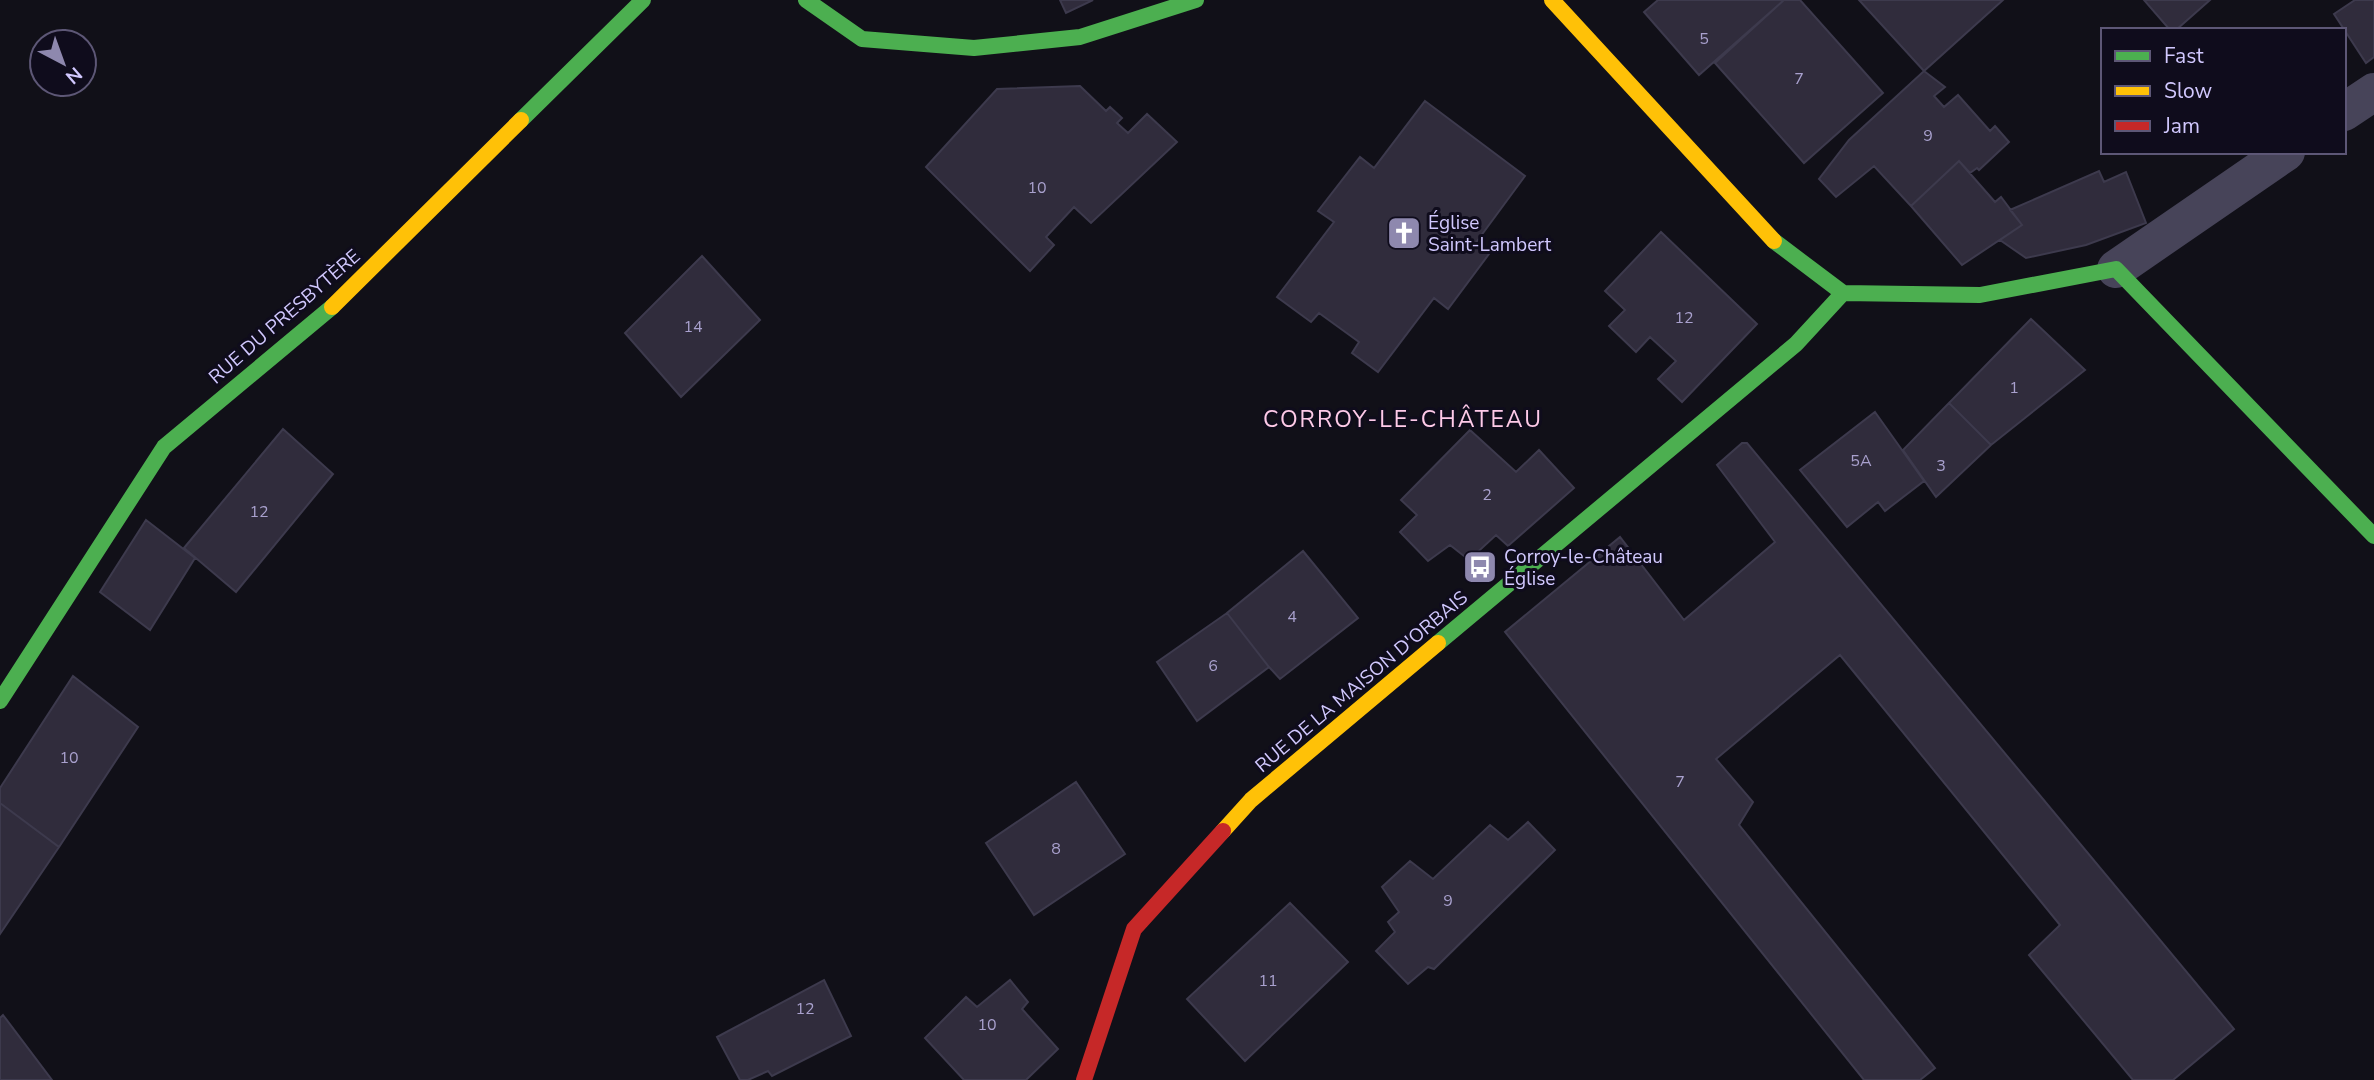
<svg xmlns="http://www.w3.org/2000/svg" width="2374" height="1080" font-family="'Nunito Sans',sans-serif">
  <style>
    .building { fill: #302c3c; stroke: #3d3a4d; stroke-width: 2 }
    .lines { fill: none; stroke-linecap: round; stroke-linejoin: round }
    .street { stroke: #474459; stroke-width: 38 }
    .fast { stroke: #4caf50; stroke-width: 16 }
    .slow { stroke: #ffc107; stroke-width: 16 }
    .jam { stroke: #c62828; stroke-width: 16 }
    .labels { text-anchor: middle; stroke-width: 6; stroke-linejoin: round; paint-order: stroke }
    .number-label { font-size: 16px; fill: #a9a1ce }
    .poi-label { font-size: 19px; fill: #d1c8fe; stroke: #0f0c1c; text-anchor: start }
    .street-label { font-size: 19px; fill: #d1c8fe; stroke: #0f0c1c }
    .quarter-label { font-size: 23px; letter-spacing: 2px; fill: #fecae8; stroke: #0f0c1c }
  </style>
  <rect width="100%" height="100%" fill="#111018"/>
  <path class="building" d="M1060,0H1093L1066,13Z
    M1658,0H1784L1699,75L1644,12Z
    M1784,0H1800L1883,93L1804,163L1715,63Z
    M1859,0H2003L1924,71Z
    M2144,0H2210L2176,30H2170Z
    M2355,0H2374V57L2366,63L2334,14Z
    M1924,71L1945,87L1934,96L1944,107L1958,95L1990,131L1995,126L2009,142L1979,170L1977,168L1970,173L1959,161L1911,206L1874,166L1836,197L1819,179L1849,140Z
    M1080,86L1106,111L1110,107L1122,118L1117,123L1128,133L1147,114L1177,142L1091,223L1074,207L1046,237L1054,245L1030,271L926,167L997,89Z
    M1425,101L1525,176L1475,244L1489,254L1448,309L1434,298L1378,372L1352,353L1359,342L1319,313L1311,322L1277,297L1334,222L1318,211L1360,157L1374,168Z
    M1959,161L1995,202L2001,197L2022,225L1962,265L1911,206Z
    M2099,171L2104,182L2126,172L2146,223L2086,245L2026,258L2000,240L2022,225L2010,210Z
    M1661,232L1757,324L1682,402L1658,379L1676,361L1650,337L1636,352L1609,326L1625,310L1605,291Z
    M702,256L760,320L681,397L625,333Z
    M2031,319L2085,370L1991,445L1949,403Z
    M1949,403L1991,445L1936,497L1903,450Z
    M1875,412L1924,481L1885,511L1878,502L1847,527L1800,470Z
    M283,429L333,474L236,592L184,548Z
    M1470,430L1516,472L1539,450L1574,488L1508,546L1496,535L1469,560L1450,545L1428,561L1400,532L1417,515L1401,500Z
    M1742,443H1747L2234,1029L2173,1080H2133L2029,955L2060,925L1840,655L1716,759L1753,802L1739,825L1935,1068L1920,1080H1864L1505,632L1620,537L1684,620L1775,542L1717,465Z
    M146,520L195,558L150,630L100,592Z
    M1303,551L1358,618L1280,679L1269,667L1227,613Z
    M1227,613L1269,667L1197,721L1157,662Z
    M73,676L138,727L59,847L0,803V788Z
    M1076,782L1125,854L1034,915L986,843Z
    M0,803L59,847L0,934Z
    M1528,822L1555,850L1434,969L1428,967L1408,984L1376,951L1395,932L1388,922L1399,912L1382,887L1410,861L1433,879L1490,825L1508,840Z
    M1290,903L1348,962L1245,1061L1187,999Z
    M824,980L851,1036L772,1076L768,1071L748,1080H740L717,1037Z
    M1010,980L1028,1002L1022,1009L1058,1049L1026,1080H964L925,1038L966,997L977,1007Z
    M3,1015L52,1080H0V1018Z"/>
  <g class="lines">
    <path class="street" d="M2344,112L2374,92
      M2116,269L2286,152"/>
    <path class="fast" d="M806,0L862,39L974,48L1080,37L1196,0
      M521,120L643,0
      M1774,241L1843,293L1980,295L2116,269L2374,536
      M1438,643L1796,344L1843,293
      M0,701L164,447L332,307"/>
    <path class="slow" d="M1552,0L1774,241
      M332,307L521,120
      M1223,831L1251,800L1438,643"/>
    <path class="jam" d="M1084,1080L1134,929L1223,831"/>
  </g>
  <defs>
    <g id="church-square" transform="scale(1.75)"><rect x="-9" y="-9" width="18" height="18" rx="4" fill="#8e88ae" stroke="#0f0c1c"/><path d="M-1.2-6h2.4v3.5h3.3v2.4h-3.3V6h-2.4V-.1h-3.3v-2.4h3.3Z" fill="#fff"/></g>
    <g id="bus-square" transform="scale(1.75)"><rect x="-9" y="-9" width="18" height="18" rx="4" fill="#8e88ae" stroke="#0f0c1c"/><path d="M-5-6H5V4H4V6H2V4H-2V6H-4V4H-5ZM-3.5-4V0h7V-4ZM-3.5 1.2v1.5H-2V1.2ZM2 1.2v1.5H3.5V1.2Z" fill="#fff"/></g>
  </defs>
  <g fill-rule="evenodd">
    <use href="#church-square" x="1404" y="233"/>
    <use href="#bus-square" x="1480" y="567"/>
  </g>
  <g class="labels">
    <g class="number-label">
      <text x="1704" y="44">5</text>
      <text x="1799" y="84">7</text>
      <text x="1928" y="141">9</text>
      <text x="1037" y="193">10</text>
      <text x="1684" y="323">12</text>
      <text x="693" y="332">14</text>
      <text x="2014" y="393">1</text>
      <text x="1861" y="466">5A</text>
      <text x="1941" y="471">3</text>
      <text x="1487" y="500">2</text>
      <text x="259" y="517">12</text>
      <text x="1292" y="622">4</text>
      <text x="1213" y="671">6</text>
      <text x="69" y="763">10</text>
      <text x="1680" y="787">7</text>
      <text x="1056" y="854">8</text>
      <text x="1448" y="906">9</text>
      <text x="1268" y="986">11</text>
      <text x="805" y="1014">12</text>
      <text x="987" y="1030">10</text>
    </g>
    <g class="poi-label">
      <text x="1428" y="229">Église<tspan x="1428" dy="22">Saint-Lambert</tspan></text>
      <text x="1504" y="563">Corroy-le-Château<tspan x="1504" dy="22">Église</tspan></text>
    </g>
    <g class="street-label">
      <text transform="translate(284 316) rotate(-41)" y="7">RUE DU PRESBYTÈRE</text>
      <text transform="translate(1361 681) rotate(-40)" y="7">RUE DE LA MAISON D'ORBAIS</text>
    </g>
    <g class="quarter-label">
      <text x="1403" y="427">CORROY-LE-CHÂTEAU</text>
    </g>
  </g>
  <rect x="2101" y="28" width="245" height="126" fill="#0f0c1c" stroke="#5d5776" stroke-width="2"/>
  <rect x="2115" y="51" width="35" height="10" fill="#4caf50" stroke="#5d5776" stroke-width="2"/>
  <text x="2164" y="63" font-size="21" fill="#d1c8fe">Fast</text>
  <rect x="2115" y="86" width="35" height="10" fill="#ffc107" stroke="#5d5776" stroke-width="2"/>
  <text x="2164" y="98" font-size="21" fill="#d1c8fe">Slow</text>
  <rect x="2115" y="121" width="35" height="10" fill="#c62828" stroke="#5d5776" stroke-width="2"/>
  <text x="2164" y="133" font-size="21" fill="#d1c8fe">Jam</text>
  <g transform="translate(63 63) rotate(139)"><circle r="33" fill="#0f0c1c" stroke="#5d5776" stroke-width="2"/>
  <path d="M0-5L12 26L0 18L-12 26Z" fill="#8e88ae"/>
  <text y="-10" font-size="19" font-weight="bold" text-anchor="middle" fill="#d1c8fe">N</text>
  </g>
</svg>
